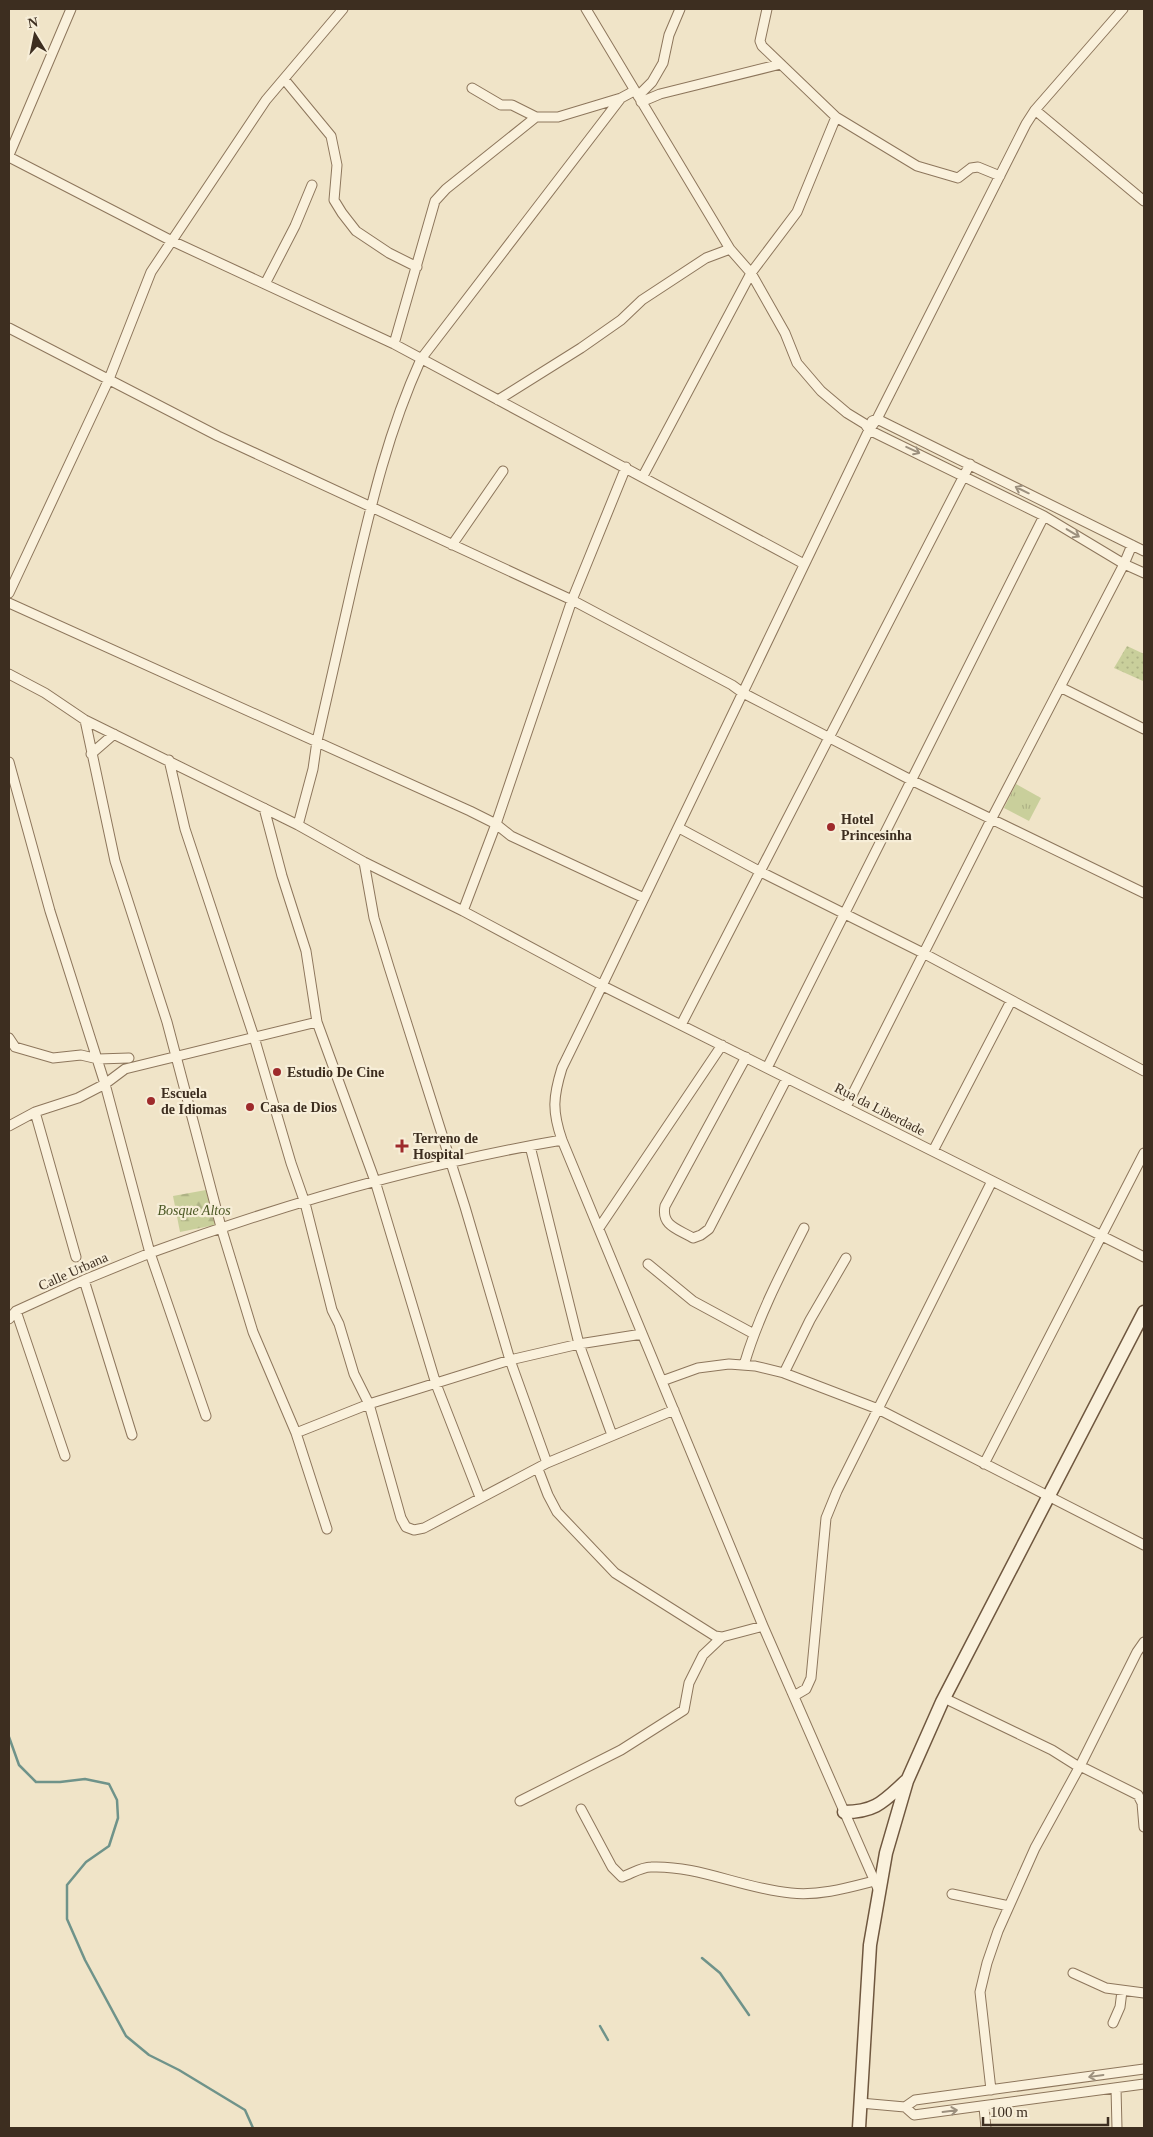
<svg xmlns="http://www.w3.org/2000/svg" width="1153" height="2137" font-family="'Times New Roman',serif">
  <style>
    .grass { fill: url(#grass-dots) }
    .forest { fill: url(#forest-firs) }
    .park { fill: url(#park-tufts) }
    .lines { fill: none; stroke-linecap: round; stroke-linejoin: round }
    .stream { stroke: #6f938a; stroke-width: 2.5 }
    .minor-casing { stroke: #8d765c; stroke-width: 11 }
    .secondary-casing { stroke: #6f573f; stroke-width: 15 }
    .minor { stroke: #faf1dc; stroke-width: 9 }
    .secondary { stroke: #faf1dc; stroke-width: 12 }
    .oneway { stroke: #9c907e }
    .poi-dot { fill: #9e2a2b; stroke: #f7eed8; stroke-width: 2 }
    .labels { text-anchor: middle; stroke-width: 4.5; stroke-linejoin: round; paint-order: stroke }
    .poi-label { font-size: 14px; font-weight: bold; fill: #3d2e20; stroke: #f7eed8; text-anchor: start }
    .street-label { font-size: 14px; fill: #3d2e20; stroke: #f7eed8 }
    .park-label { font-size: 14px; font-style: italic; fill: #4d5a26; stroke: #f7eed8 }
  </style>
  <defs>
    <pattern id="grass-dots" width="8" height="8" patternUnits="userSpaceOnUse" patternTransform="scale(1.25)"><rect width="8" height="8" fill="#c9cf9b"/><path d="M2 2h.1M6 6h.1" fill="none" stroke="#aeb285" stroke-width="1.8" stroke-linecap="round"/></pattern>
    <pattern id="forest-firs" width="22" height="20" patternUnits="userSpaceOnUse" patternTransform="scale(1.25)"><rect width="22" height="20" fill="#c9cf9b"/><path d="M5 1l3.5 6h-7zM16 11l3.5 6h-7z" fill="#aeb285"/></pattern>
    <pattern id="park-tufts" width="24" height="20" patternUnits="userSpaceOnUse" patternTransform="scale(1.25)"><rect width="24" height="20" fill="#c9cf9b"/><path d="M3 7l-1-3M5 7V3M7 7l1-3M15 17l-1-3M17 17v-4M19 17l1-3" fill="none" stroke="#aeb285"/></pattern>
  </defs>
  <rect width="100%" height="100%" fill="#f0e4c8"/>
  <path class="grass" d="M1127,646L1144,654L1143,681L1114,668Z"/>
  <path class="forest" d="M206,1190L215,1225L180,1232L173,1196Z"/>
  <path class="park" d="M1016,784L1041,798L1029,821L1004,808Z"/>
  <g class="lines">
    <path class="stream" d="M9,1737L19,1765L36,1782H60L85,1779L109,1784L117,1800L118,1818L109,1846L86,1862L67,1885V1919L85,1960L126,2036L149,2055L179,2070L245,2110L253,2128
      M702,1958L720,1973L749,2015
      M600,2026L608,2040"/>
    <g class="minor-casing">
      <path id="minor" d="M586,9L730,249L751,273L785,333L797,363L821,391L847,413L865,424L869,430L1044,516L1124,564L1144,573
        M767,9L760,41L762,46L836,117L917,166L958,178L971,168L978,167L1000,176
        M284,79L331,136L337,165L334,200L342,213L356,231L389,253L417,267
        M472,88L501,105H512L536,117
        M638,96L652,82L663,63L669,35L680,9
        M641,102L660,94L781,64
        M1035,110L1144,201
        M9,155L71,9
        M9,157L170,240L394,344L804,564
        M265,284L295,226L312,185
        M9,328L218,436L572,600L732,685L743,693L911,780L1144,893
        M394,344L435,201L446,189L536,117H558L621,98
        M498,400L581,348L621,320L642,300L706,258L730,249
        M872,421L877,419L1144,551
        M643,476L751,273L797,212L836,117
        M452,545L503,471
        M9,593L109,379L151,272L266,100L343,9
        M9,603L470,811L496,824L511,836L644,898
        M9,674L45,693L85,720L298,825L364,862L463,911L603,986L1144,1257
        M1060,687L1144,729
        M85,720L115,861L167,1022L221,1227L253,1332L296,1433L327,1529
        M91,754L114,734
        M169,760L185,829L254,1037L291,1163L305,1203L332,1310L339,1324L354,1374L369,1404L401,1518L406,1527L414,1530L424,1528L547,1463L674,1410
        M9,762L50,911L105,1084L150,1253C284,1204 421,1164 562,1140
        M264,808L282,876L306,951L317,1022L375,1181L436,1384L480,1497
        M298,825L313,769L317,741C329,687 342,632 354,578C372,501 388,432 421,359L621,98L634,91
        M679,828L761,872L923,953L1144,1071
        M364,862L374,918L389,967L465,1207L510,1360L547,1463
        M463,911L496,824L572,600L626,467
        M681,1025L970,464
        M9,1038L15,1047L53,1058L81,1055L98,1059L129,1058
        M746,1057L665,1206C661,1226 678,1229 693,1238L701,1235L709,1229L787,1078
        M767,1068L1044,516
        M846,1107L992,818L1124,564L1132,545
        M35,1112L76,1257
        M9,1126L35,1112L78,1098L105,1084L125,1069L317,1022
        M530,1146L579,1344L612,1435
        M933,1151L1011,1001
        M599,1228L722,1045
        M648,1264L693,1301L754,1334
        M84,1280L132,1435
        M16,1311L65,1456
        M9,1319L16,1311L84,1280L150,1253L206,1416
        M744,1365C758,1317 781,1273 804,1228
        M784,1373L810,1320L846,1258
        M662,1381L698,1368L729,1364L755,1366L784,1373L878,1409L1144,1545
        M296,1433L369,1404L510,1360L579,1344L642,1334
        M984,1464L1144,1153
        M538,1469L548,1495L557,1512L615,1573L715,1636L722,1637L763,1626
        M794,1696L806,1689L811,1678L826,1518L837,1491L992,1181
        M944,1698L1052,1750L1079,1767
        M1080,1766L1138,1795L1142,1803L1144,1827
        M520,1801L621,1750L684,1710L689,1683L703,1655L722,1637
        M581,1809L612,1867L622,1877C631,1874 641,1867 651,1867C698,1865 744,1889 791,1893C819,1896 847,1888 874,1881
        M879,1891L763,1626L562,1140C552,1111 553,1097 562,1068C666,856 766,642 869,430L877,419L1026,124L1035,110L1123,9
        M952,1894L1009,1906
        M1073,1973L1106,1988L1144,1993
        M1113,2023L1120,2007L1122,1991
        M1116,2088L1117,2128
        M991,2090L980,1992L987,1963L998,1931L1035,1848L1080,1766L1137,1652L1144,1642
        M860,2103L905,2107L914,2115L1144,2084
        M905,2107L915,2100L1144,2069
        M984,2107L986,2128"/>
    </g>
    <g class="secondary-casing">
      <path id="secondary" d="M844,1812C876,1812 884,1801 906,1781
        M859,2128L870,1945L886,1853L907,1781L942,1702L1144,1312"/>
    </g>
    <use href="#minor" class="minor"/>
    <use href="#secondary" class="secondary"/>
  </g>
  <defs><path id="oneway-shaft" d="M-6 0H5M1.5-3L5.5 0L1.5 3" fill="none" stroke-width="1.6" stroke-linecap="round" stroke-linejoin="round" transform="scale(1.25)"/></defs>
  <g class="oneway">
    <use href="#oneway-shaft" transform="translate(913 450) rotate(25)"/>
    <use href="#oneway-shaft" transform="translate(1022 490) rotate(-154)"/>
    <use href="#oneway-shaft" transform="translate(1073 533) rotate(31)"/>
    <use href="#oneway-shaft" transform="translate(1096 2076) rotate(172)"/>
    <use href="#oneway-shaft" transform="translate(950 2111) rotate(-7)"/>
  </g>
  <g class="poi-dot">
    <circle cx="831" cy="827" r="5"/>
    <circle cx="277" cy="1072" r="5"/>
    <circle cx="151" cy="1101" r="5"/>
    <circle cx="250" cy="1107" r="5"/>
    <path d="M399.5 1138.5h5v5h5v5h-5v5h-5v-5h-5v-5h5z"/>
  </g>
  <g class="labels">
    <g class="poi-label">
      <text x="841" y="824">Hotel<tspan x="841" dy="16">Princesinha</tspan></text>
      <text x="287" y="1077">Estudio De Cine</text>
      <text x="161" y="1098">Escuela<tspan x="161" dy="16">de Idiomas</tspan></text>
      <text x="260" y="1112">Casa de Dios</text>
      <text x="413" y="1143">Terreno de<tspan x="413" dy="16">Hospital</tspan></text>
    </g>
    <g class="street-label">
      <text transform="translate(880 1109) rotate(27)" y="5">Rua da Liberdade</text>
      <text transform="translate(73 1271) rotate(-24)" y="5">Calle Urbana</text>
    </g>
    <g class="park-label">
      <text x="194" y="1215">Bosque Altos</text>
    </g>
  </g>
  <rect width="1153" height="2137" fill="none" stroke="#3d2e20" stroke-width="20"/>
  <g transform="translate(35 35) rotate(350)" stroke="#f7eed8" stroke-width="4" paint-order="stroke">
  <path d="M0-4L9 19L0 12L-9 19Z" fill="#3d2e20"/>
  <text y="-8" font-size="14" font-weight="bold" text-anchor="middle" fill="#3d2e20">N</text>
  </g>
  <path d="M983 2117v8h125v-8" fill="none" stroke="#3d2e20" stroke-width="2.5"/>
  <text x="990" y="2117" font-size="15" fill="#3d2e20" stroke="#f7eed8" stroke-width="4" paint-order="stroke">100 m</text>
</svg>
